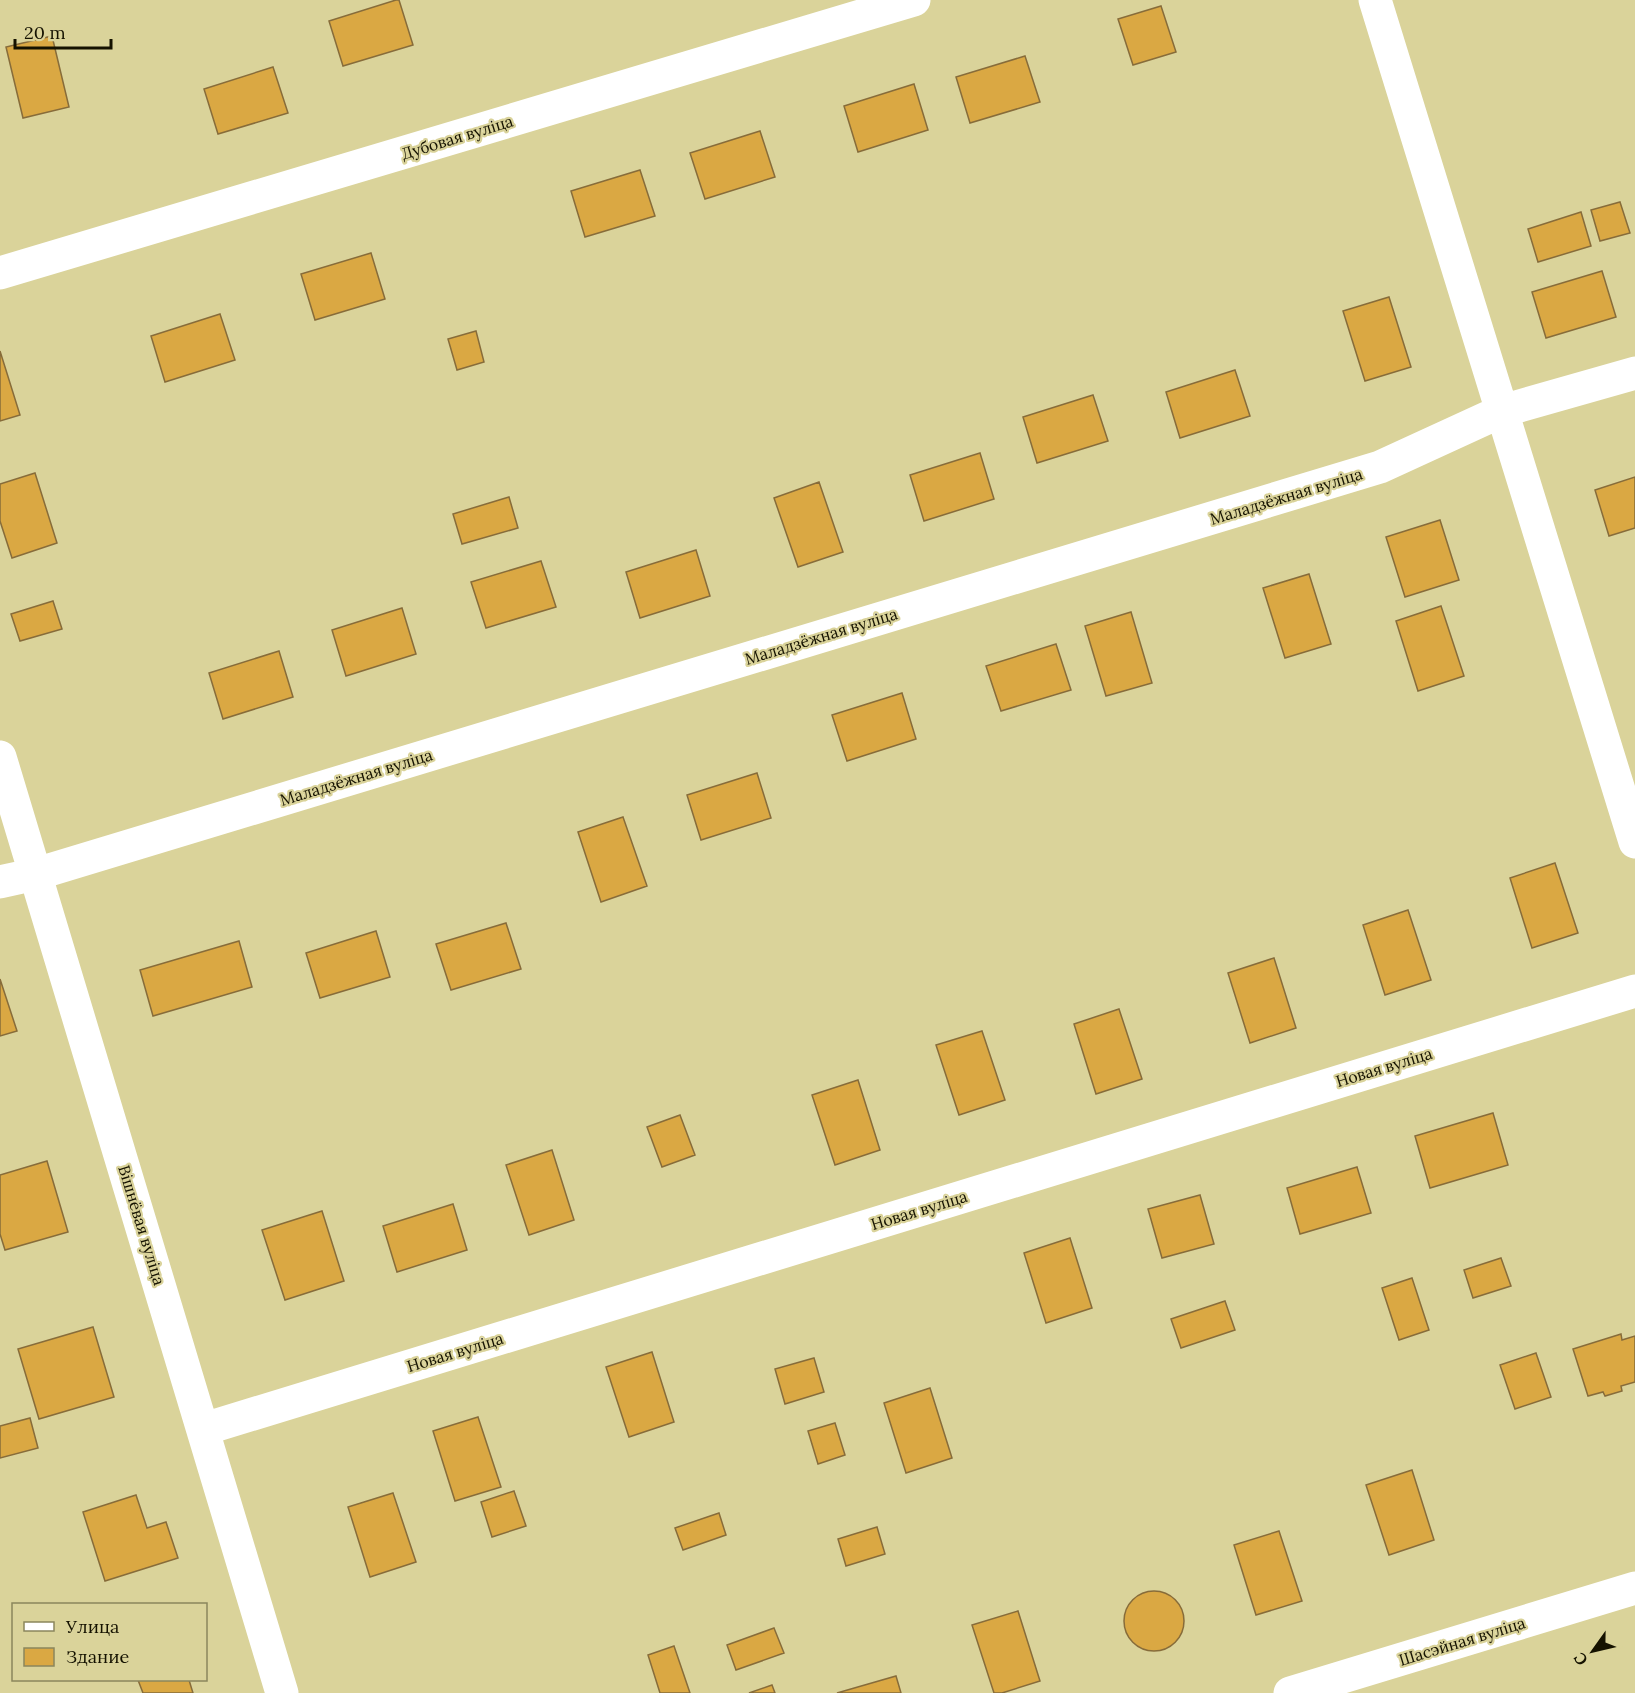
<svg xmlns="http://www.w3.org/2000/svg" width="1635" height="1693" font-family="Lora,serif">
  <style>
    .building { fill: #daa843; stroke: #876c3a; stroke-width: 1.5 }
    .lines { fill: none; stroke-linecap: round; stroke-linejoin: round }
    .minor { stroke: #fff; stroke-width: 33 }
    .labels { text-anchor: middle; stroke-width: 4.5; stroke-linejoin: round; paint-order: stroke }
    .street-label { font-size: 16px; fill: #151200; stroke: #dad39a }
  </style>
  <rect width="100%" height="100%" fill="#dad39a"/>
  <path class="building" d="M396,0H399L413,45L343,66L329,21Z
    M1161,6L1176,52L1133,65L1118,19Z
    M52,36L69,107L23,118L6,47Z
    M1025,56L1040,102L970,123L956,77Z
    M273,67L288,113L218,134L204,89Z
    M914,84L928,130L858,152L844,106Z
    M760,131L775,177L705,199L690,153Z
    M640,170L655,216L585,237L571,191Z
    M1620,202L1630,233L1600,241L1591,210Z
    M1581,212L1591,246L1538,262L1528,229Z
    M371,253L385,299L315,320L301,274Z
    M1602,271L1616,317L1546,338L1532,292Z
    M1389,297L1411,367L1365,381L1343,311Z
    M220,314L235,360L165,382L151,336Z
    M476,331L484,362L457,370L448,339Z
    M0,351L20,415L0,421Z
    M1235,370L1250,416L1180,438L1166,392Z
    M1093,395L1108,441L1037,463L1023,417Z
    M980,453L994,499L924,521L910,475Z
    M35,473L57,543L12,558L0,521V484Z
    M1635,477V528L1609,536L1595,490Z
    M819,482L843,552L798,567L774,498Z
    M509,497L518,528L462,544L453,514Z
    M1440,520L1459,580L1405,597L1386,537Z
    M696,550L710,596L640,618L626,572Z
    M541,561L556,607L486,628L471,582Z
    M1309,574L1331,644L1285,658L1263,588Z
    M53,601L62,629L20,641L11,614Z
    M1441,606L1464,676L1418,691L1396,621Z
    M402,608L416,654L346,676L332,630Z
    M1131,612L1152,683L1106,696L1085,626Z
    M1056,644L1071,690L1001,711L986,666Z
    M279,651L293,697L223,719L209,673Z
    M902,693L916,739L847,761L832,715Z
    M757,773L771,818L701,840L687,795Z
    M623,817L647,886L601,902L578,832Z
    M1555,863L1578,933L1532,948L1510,878Z
    M1408,910L1431,980L1385,995L1363,925Z
    M506,923L521,969L451,990L436,944Z
    M376,931L390,977L320,998L306,953Z
    M239,941L252,987L153,1016L140,970Z
    M1274,958L1296,1028L1250,1043L1228,973Z
    M0,979L17,1031L0,1036Z
    M1119,1009L1142,1079L1096,1094L1074,1024Z
    M982,1031L1005,1100L959,1115L936,1045Z
    M858,1080L880,1150L835,1165L812,1095Z
    M1493,1113L1508,1165L1430,1188L1415,1136Z
    M680,1115L695,1155L662,1167L647,1127Z
    M552,1150L574,1220L529,1235L506,1165Z
    M47,1161L68,1232L5,1250L0,1234V1175Z
    M1357,1167L1371,1213L1300,1234L1287,1188Z
    M1200,1195L1214,1244L1162,1258L1148,1209Z
    M453,1204L467,1250L397,1272L383,1226Z
    M322,1211L344,1281L285,1300L262,1230Z
    M1070,1238L1092,1308L1046,1323L1024,1253Z
    M1501,1258L1511,1286L1473,1298L1464,1270Z
    M1412,1278L1429,1330L1399,1340L1382,1288Z
    M1225,1301L1235,1330L1181,1348L1171,1319Z
    M93,1327L114,1397L39,1419L18,1349Z
    M1621,1334L1622,1340L1635,1336V1382L1621,1386L1622,1391L1605,1396L1603,1392L1588,1396L1573,1349Z
    M652,1352L674,1422L629,1437L606,1367Z
    M1536,1353L1551,1397L1515,1409L1500,1365Z
    M814,1358L824,1392L785,1404L775,1369Z
    M930,1388L952,1458L906,1473L884,1403Z
    M478,1417L501,1487L455,1501L433,1431Z
    M30,1418L38,1448L0,1458V1426Z
    M835,1423L845,1455L818,1464L808,1431Z
    M1412,1470L1434,1540L1389,1555L1366,1485Z
    M514,1491L526,1526L492,1537L481,1502Z
    M393,1493L416,1562L370,1577L348,1507Z
    M136,1495L147,1528L166,1522L178,1558L105,1581L83,1512Z
    M719,1513L726,1535L683,1550L675,1528Z
    M877,1527L885,1554L846,1566L838,1539Z
    M1279,1531L1302,1601L1256,1615L1234,1545Z
    M1124 1621a30 30 0 1 1 60 0a30 30 0 1 1-60 0Z
    M1018,1611L1040,1681L1002,1693H994L972,1625Z
    M774,1628L784,1653L736,1670L727,1645Z
    M674,1646L690,1693H660L648,1655Z
    M896,1676L901,1693H837Z
    M138,1680H189L193,1693H143Z
    M772,1685L775,1693H749Z"/>
  <g class="lines">
    <path class="minor" d="M1375,0L1635,842
      M0,273L914,0
      M0,757L282,1693
      M0,882L36,874L1380,467L1502,411L1635,373
      M204,1429L1635,991
      M1290,1693L1635,1588"/>
  </g>
  <g class="labels">
    <g class="street-label">
      <text transform="translate(457 137) rotate(-17)" y="6">Дубовая вуліца</text>
      <text transform="translate(1286 496) rotate(-17)" y="6">Маладзёжная вуліца</text>
      <text transform="translate(821 636) rotate(-17)" y="6">Маладзёжная вуліца</text>
      <text transform="translate(356 777) rotate(-17)" y="6">Маладзёжная вуліца</text>
      <text transform="translate(1384 1067) rotate(-17)" y="6">Новая вуліца</text>
      <text transform="translate(919 1210) rotate(-17)" y="6">Новая вуліца</text>
      <text transform="translate(142 1225) rotate(73)" y="6">Вішнёвая вуліца</text>
      <text transform="translate(455 1352) rotate(-17)" y="6">Новая вуліца</text>
      <text transform="translate(1462 1641) rotate(-17)" y="6">Шасэйная вуліца</text>
    </g>
  </g>
  <rect x="12" y="1603" width="195" height="78" fill="#dad39a" stroke="#8b865c" stroke-width="1.5"/>
  <rect x="24" y="1622" width="30" height="9" fill="#ffffff" stroke="#8b865c" stroke-width="1.5"/>
  <text x="66" y="1633" font-size="18" fill="#151200">Улица</text>
  <rect x="24" y="1648" width="30" height="18" fill="#daa843" stroke="#8b865c" stroke-width="1.5"/>
  <text x="66" y="1663" font-size="18" fill="#151200">Здание</text>
  <g transform="translate(1593 1651) rotate(236)" stroke="#dad39a" stroke-width="4.5" paint-order="stroke">
  <path d="M0-4.5L10 22L0 15L-10 22Z" fill="#151200"/>
  <text y="-9" font-size="16" font-weight="bold" text-anchor="middle" fill="#151200">С</text>
  </g>
  <path d="M15 39v9h96v-9" fill="none" stroke="#151200" stroke-width="3"/>
  <text x="24" y="39" font-size="18" fill="#151200" stroke="#dad39a" stroke-width="4.5" paint-order="stroke">20 m</text>
</svg>
